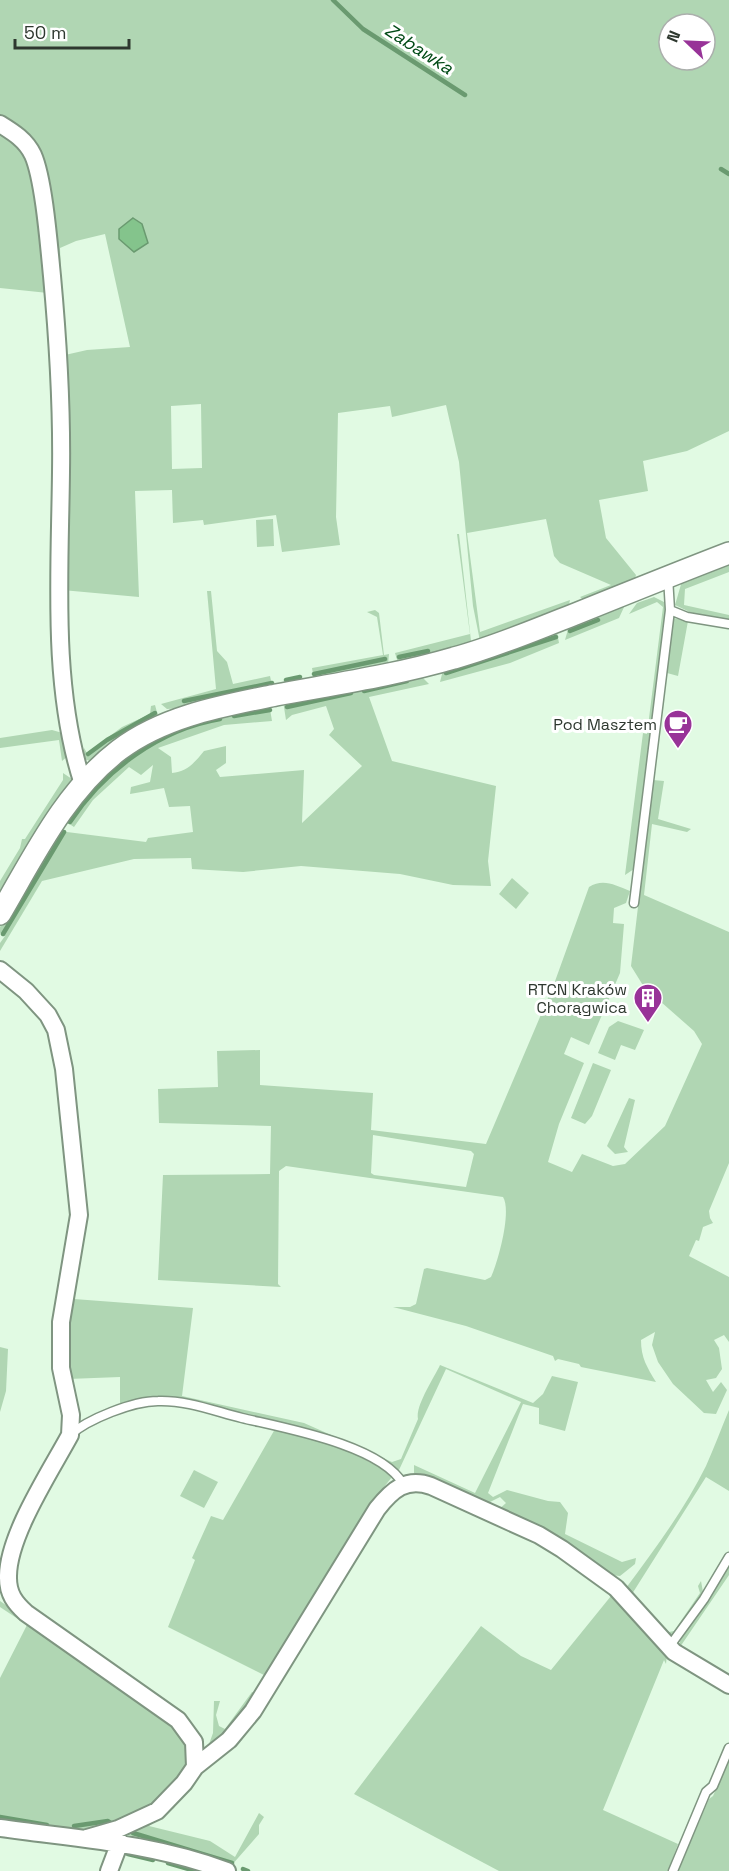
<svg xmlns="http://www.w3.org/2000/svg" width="729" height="1871" font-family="'Space Grotesk',sans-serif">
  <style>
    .green { fill: #b0d6b3; fill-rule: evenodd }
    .water { fill: #84c48c; stroke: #6a9a70; stroke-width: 1.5 }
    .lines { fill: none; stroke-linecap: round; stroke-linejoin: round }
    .stream { stroke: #6a9a70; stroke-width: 4.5 }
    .service-casing { stroke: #7f9581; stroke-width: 11 }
    .minor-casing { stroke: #7f9581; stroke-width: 20 }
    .tertiary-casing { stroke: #7f9581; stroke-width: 24 }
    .service { stroke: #fff; stroke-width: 8 }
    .minor { stroke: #fff; stroke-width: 16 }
    .tertiary { stroke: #fff; stroke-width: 21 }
    .labels { text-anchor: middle; stroke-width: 6; stroke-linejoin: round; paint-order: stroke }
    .poi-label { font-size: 16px; fill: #2e382f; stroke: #fff; text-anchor: end }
    .water-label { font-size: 18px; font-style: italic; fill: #004a16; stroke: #fff }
  </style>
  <rect width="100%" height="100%" fill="#e1fae3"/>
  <path class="green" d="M0,0H729V431L687,451L643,461L648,491L599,500L606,538L636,575L634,583L586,602L580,597L611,585L560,563L554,556L546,519L467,533L480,632L570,600L568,608L480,641L473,606L459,462L446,405L392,417L390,406L338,413L336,517L340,545L282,552L276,515L204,525L203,520L173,523L172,490L135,491L139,597L62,590L65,355L87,350L130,347L105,234L76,241L60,248L62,305L40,166L0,120ZM669,24H705V60H669ZM201,404L202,468L172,469L171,406Z
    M0,129L15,139L33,166L48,293L0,288Z
    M273,519L274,546L257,547L256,520Z
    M457,534H459L471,641V644L398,663L395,653L470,634Z
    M729,561V572L685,589L684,605L729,615V621L694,614L675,605L682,581Z
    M207,591H211L217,651L227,662L233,684L270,676L272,685L182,708L167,709L161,704L216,689Z
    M654,597L664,602L667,616L636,861L634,869L625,875L643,733L647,734L663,607L657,602L629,614L637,603Z
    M625,605L619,618L565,640L569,626Z
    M375,610L379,613L384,655L389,654L388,665L314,680L312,668L383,655L377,617L367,612Z
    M673,618L688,621L678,676L667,673Z
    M557,632L559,643L510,663L440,682L443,670Z
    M421,676L429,684L369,697L392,761L496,786L488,861L491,886L453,885L400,874L301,866L243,872L192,869L191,858L134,859L42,881L0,951V943L5,936L0,933V927L59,831L146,842L148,838L193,832L190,806L169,807L164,788L130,794L131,787L150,782L153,765L141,775L129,767L93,800L74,827L65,821L98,778L161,732L269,703L272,721L224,725L158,748L171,757L172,773C187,772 195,762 204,751L226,746V763L216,770L220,777L304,770L302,823L362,766L329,735L334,729L326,706L292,715L286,720L283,701Z
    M155,705L158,716L96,760L90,761L84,759V748L87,753L122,727L150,714L151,706Z
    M52,730L66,734L69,755L62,761L59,740L0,748V738Z
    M63,773L72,779L70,785L0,900V881L20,848L22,839H25L63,780Z
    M653,780L664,781L658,819L691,829L687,832L652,824L644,895L729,932V1163L709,1211L710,1218L713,1223L703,1227L699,1241L696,1240L689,1256L729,1277V1342L724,1335L714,1340L719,1348L722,1369L716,1378L706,1380L713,1392L721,1382L727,1390L716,1414L704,1413L673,1384L658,1362L652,1345L655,1332L641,1340C641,1358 647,1367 656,1382L581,1367L579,1364L558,1359L555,1361L553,1356L466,1326L393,1307H410L416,1304L424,1269L427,1268L485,1280L491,1277C498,1262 512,1211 503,1197L286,1166L279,1171L278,1284L281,1287L158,1280L163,1175L270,1174L271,1126L159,1123L158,1089L218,1087L217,1051L260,1050V1085L373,1093L371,1130L486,1144L554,984L589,887C603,878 615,885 630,891L626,903L614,908L613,923L624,924L620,973L589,1045L571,1037L564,1054L584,1063L559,1124L548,1162L572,1172L582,1154L613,1166L625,1164L665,1126L702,1044L694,1031L644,987L631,966ZM373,1135L471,1151L474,1154L466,1187L374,1175L371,1173Z
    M512,878L529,893L516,909L499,894Z
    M618,1021L644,1030L635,1050L621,1045L615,1060L598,1053L609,1027Z
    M593,1063L611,1070L592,1116L585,1124L571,1118Z
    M629,1098L635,1100L624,1147L628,1152L615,1154L607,1146Z
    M84,1175L87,1215L74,1299L193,1308L182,1396L304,1423L392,1462L401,1459L418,1419C415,1406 434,1378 440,1365L533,1403L543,1394L552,1376L578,1382L565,1431L539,1424V1408L523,1404L488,1493L493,1497L507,1490L548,1501L560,1502L568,1513L565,1534L622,1562L636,1558L635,1564L620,1576L611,1575L497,1511L506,1503L500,1497L486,1504L417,1476L414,1473V1465L475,1493L521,1402L446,1369L399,1470L363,1452L163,1397H148L120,1406V1377L68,1379L65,1366L79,1176Z
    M0,1347L8,1349L6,1391L0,1412Z
    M729,1410V1491L706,1477L632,1594L669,1632L674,1631L700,1593L698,1586L701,1581L703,1592L674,1634L669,1635L654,1624L626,1593V1588C655,1549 684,1510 706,1466C714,1448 721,1429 729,1410Z
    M275,1429C313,1430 355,1454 388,1472L392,1477L367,1508L343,1546L341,1555L244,1718L208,1747L213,1733L214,1701H220L216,1715L219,1726L225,1729L252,1692L257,1693L266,1676L168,1627L195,1560L192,1558L211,1516L223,1520Z
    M194,1470L218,1482L204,1508L180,1496Z
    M729,1562V1575L680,1647V1641Z
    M583,1574L597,1579L667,1654L666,1664L664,1660L603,1810L678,1844L668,1871H499L354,1794L481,1626L521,1656L551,1670L611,1596Z
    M0,1601L149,1702L189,1743V1767L162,1801L98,1829L81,1830L0,1821V1678L27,1625L0,1607Z
    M729,1760V1871H678L709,1799L713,1796Z
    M179,1798L174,1808L149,1826L210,1841L235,1857L259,1813L264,1817L259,1825V1834L231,1866L125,1835Z"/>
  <path class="water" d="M133,218L142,224L148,243L134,252L119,239V229Z"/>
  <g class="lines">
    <path class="stream" d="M333,0L363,29L465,95
      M721,169L729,174
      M570,631L598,620
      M399,657L428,651
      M446,673L556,637
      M314,674L385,659
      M286,680L300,677
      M364,691L407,681
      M184,701L272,683
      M287,707L351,693
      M234,716L270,710
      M88,754L107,740L155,713
      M70,822C105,769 161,729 220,719
      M3,934L64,832
      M0,1817L47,1825
      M74,1826L108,1821L111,1823
      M133,1833L232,1863
      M128,1854L153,1860
      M168,1863L195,1871
      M243,1869L248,1871"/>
    <g class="service-casing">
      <path id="service" d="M670,610L687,617L729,624
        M634,903L670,610L668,577
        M70,1435C88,1419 133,1401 158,1401C187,1400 214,1411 242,1418C284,1428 381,1445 403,1484
        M669,1647L704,1599L729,1557
        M673,1871L706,1792L713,1786L729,1748"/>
    </g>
    <g class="minor-casing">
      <path id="minor" d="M0,124C13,132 26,140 33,155C44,180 49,246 52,276C58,341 62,406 61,472C60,572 51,687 83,784
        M0,970L26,991L48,1015L56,1030L64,1069L79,1215L61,1322V1368L71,1415L70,1435C50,1472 7,1537 8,1578C8,1594 15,1603 26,1613L178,1720L194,1742L195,1767
        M0,1828C78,1839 152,1843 227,1871
        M87,1838L118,1829L157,1811L184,1783L195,1767L229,1740L253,1711L377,1509C392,1490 406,1477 431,1486L539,1535L562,1549L616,1588L674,1652L729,1685
        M109,1871L120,1842"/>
    </g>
    <g class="tertiary-casing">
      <path id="tertiary" d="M0,914C34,856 65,791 119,750C164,716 222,706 276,695C335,684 396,675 454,658C495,647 534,630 573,615C625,594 677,573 729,553"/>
    </g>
    <use href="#service" class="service"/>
    <use href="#minor" class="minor"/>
    <use href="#tertiary" class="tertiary"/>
  </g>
  <defs>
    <g id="cafe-pin" transform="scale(1.5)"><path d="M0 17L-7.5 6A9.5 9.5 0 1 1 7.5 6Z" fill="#983398" stroke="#fff"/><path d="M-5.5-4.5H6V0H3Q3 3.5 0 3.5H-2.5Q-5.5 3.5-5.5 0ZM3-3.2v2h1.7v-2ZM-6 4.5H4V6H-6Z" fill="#fff"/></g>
    <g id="building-pin" transform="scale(1.5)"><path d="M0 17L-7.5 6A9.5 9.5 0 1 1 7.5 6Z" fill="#983398" stroke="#fff"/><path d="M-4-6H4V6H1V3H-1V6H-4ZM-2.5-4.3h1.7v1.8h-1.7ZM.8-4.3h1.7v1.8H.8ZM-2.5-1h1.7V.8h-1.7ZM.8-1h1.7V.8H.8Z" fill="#fff"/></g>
  </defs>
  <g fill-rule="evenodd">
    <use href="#cafe-pin" x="678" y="724"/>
    <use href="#building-pin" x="648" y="998"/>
  </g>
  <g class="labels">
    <g class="poi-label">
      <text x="657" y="730">Pod Masztem</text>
      <text x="627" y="995">RTCN Kraków<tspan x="627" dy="18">Chorągwica</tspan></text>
    </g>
    <g class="water-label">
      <text transform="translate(419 49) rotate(33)" y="6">Zabawka</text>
    </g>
  </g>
  <g transform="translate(687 42) rotate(293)"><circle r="28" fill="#ffffff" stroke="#abafac" stroke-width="1.5"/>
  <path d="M0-4.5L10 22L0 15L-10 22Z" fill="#983398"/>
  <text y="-9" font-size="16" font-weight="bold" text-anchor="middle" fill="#2e382f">N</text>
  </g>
  <path d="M15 39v9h114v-9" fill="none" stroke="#2e382f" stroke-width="3"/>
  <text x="24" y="39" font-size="18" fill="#2e382f" stroke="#ffffff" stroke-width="4.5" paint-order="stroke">50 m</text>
</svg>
